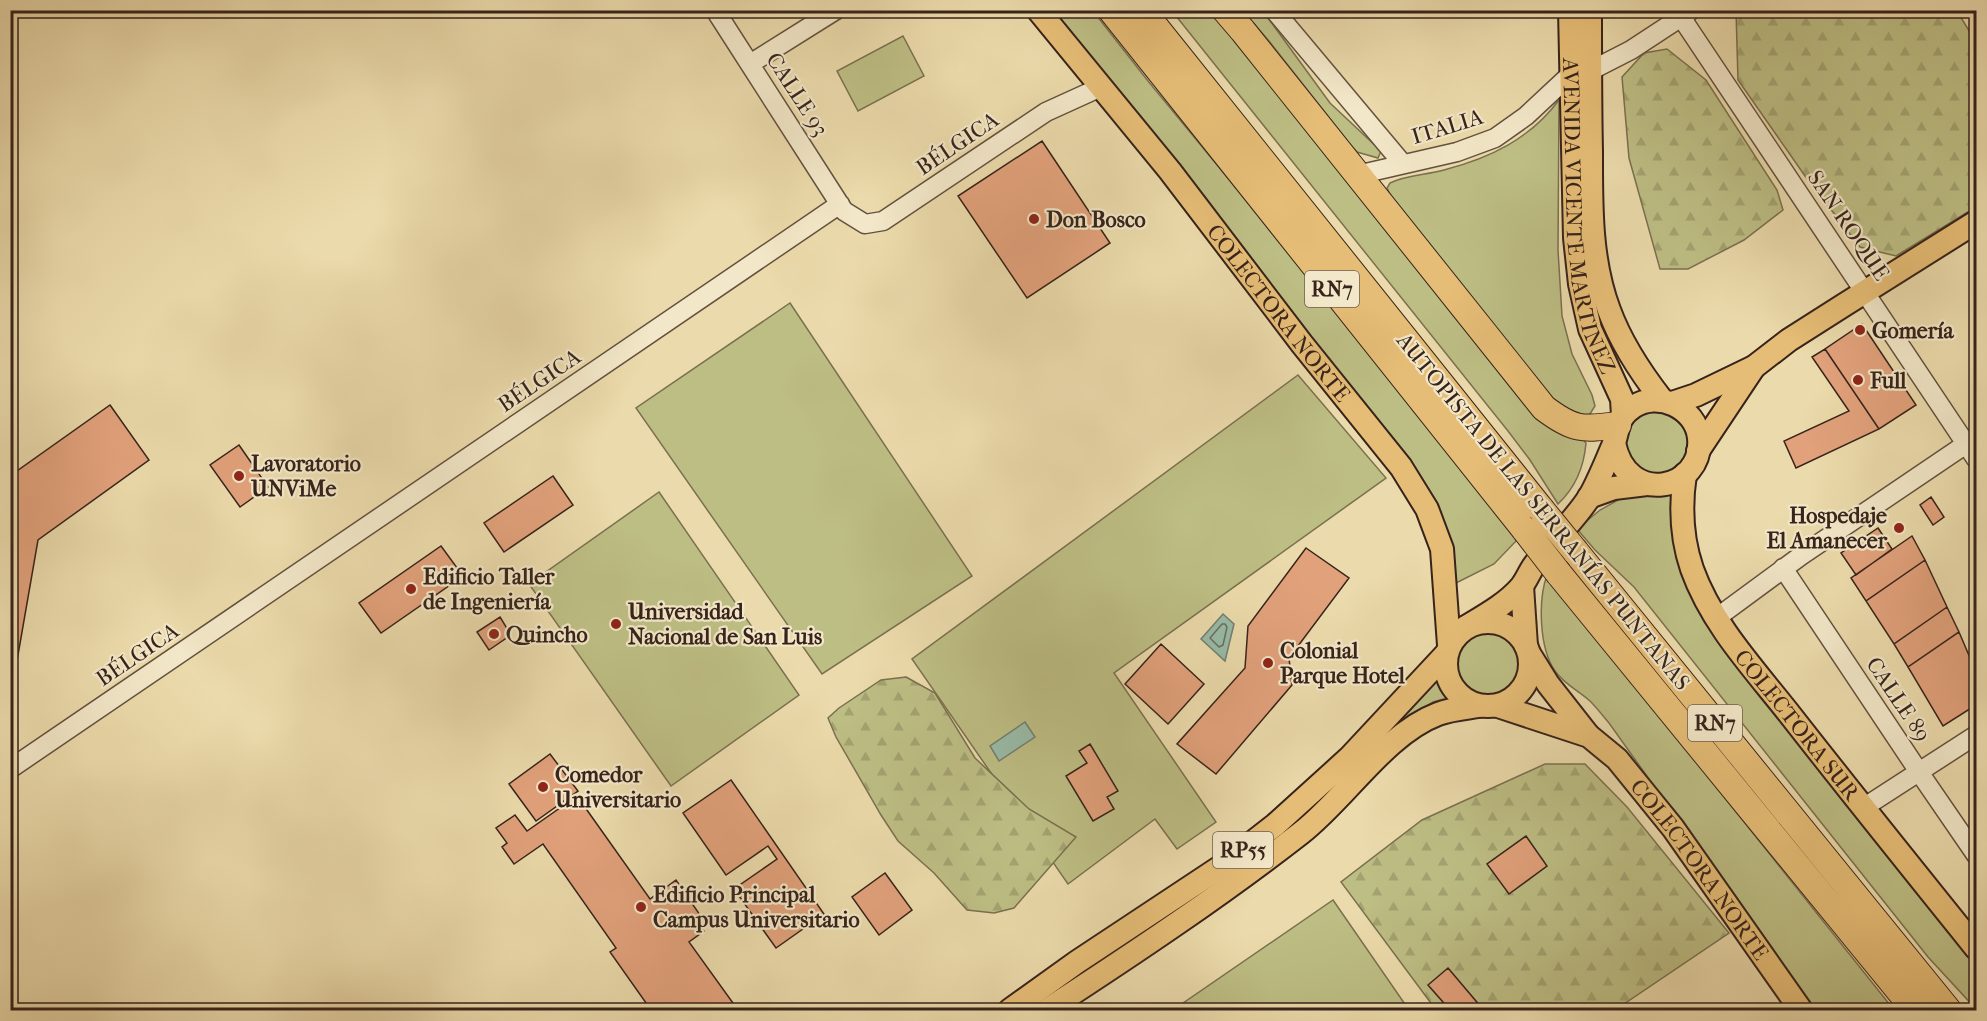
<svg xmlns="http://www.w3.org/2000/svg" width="1987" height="1021" font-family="'IM FELL French Canon',serif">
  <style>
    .grass { fill: #bdbe84; stroke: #7a7050; stroke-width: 1.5 }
    .forest { fill: url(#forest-firs); stroke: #7a7050; stroke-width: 1.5 }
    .water { fill: #98bba8; stroke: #717e70; stroke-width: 1.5 }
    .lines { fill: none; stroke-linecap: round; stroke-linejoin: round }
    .shore { stroke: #686f62; stroke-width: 1.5 }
    .building { fill: #e1a17b; stroke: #37231b; stroke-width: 1.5 }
    .minor-casing { stroke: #64513f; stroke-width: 21 }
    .major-casing { stroke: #37231b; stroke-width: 26 }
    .highway-casing { stroke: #37231b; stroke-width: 28 }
    .minor { stroke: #f2e7c8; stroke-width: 18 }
    .major { stroke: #e6bd76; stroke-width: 22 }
    .highway { stroke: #e6bd76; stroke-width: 26 }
    .highway-bridge-casing { stroke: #37231b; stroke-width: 28; stroke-linecap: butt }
    .highway-bridge { stroke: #e6bd76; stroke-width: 26 }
    .poi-dot { fill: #8f2418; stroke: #f2e7c8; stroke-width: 2 }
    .labels { text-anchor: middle; stroke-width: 4.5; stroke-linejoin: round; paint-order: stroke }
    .shield { fill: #f2e7c8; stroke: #6f5e4f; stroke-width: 1.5 }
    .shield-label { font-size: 21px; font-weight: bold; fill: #37231b }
    .street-label { font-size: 22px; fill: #37231b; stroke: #f2e7c8 }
    .poi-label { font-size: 22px; font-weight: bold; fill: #37231b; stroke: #f2e7c8; text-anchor: start }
  </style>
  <defs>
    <pattern id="forest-firs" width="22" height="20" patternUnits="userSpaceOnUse" patternTransform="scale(1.5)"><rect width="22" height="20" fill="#bdbe84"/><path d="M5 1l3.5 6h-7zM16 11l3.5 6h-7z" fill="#a3a371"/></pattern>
  </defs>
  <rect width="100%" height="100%" fill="#ebdaab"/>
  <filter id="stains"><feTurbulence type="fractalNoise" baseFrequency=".00333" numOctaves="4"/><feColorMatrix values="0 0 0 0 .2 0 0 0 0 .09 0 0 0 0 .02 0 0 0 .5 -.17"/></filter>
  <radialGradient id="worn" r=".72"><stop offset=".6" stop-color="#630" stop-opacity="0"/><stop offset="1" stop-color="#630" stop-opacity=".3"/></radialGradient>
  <path class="grass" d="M1047,11H1093L1148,81L1291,255L1517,540L1494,564L1456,583L1452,544Z
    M1172,11H1212L1586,443C1584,467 1576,487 1558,504L1530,460L1508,431Z
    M1243,11H1263L1330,103L1381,151L1378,158L1357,152L1349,143L1269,41Z
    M903,36L924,76L858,111L837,71Z
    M1559,100L1558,250L1562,316L1572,354L1592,395L1595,406L1590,414L1584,417L1553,404L1391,196L1387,188L1390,183C1406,175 1426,175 1444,170C1490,158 1530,139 1559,100Z
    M790,303L972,576L822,674L636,408Z
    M1298,375L1386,478L1114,673L1216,822L1177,849L1155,819L1068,884L912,659Z
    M1661,410C1688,423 1692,430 1686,460L1660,478L1629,465L1624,432L1639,414Z
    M1676,489L1680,561L1907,875L1976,959V1009L1928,957L1634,587L1595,550L1577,529L1600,510L1629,494Z
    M659,492L799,695L671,786L529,584Z
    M1547,575L1894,1010H1814L1609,723C1603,716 1597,708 1590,701C1579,691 1564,684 1555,671C1539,648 1538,600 1547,575Z
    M1453 665a34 34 0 1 1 68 0a34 34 0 1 1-68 0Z
    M1439,669L1447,698L1433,702L1380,737Z
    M1333,900L1409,1010H1173Z"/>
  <path class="forest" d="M1736,11H1957L1976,42V207L1896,256L1860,247L1805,176L1738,80Z
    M1667,49L1706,80L1777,190L1783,210L1744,240L1688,269H1660L1629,158L1622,77L1644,53Z
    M906,677L935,693L975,758L1029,809L1076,837L1014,908L994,913L967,910L934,873L898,841L881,815L836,737L828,718L839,708L881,680Z
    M1545,764H1585L1627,807L1729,933L1615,1010H1436L1341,882L1422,820Z"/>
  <path class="water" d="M1223,614L1234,624L1225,661L1201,639Z
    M1025,722L1035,737L999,761L990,746Z"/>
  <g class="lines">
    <path class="shore" d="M1222,624H1225L1227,627L1223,645L1219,647L1210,638Z"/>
  </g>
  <path class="building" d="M1042,141L1110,243L1027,298L958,196Z
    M1862,324L1916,405L1879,429L1825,349Z
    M1825,349L1879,429L1796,468L1784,441L1849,411L1812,357Z
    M110,405L149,460L38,540L14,678H10V476Z
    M239,445L268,487L240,507L210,465Z
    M553,476L573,505L504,552L484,523Z
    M1931,497L1944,517L1933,525L1920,505Z
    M1878,528L1892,549L1856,575L1841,553Z
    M1912,536L1925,560L1866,601L1851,578Z
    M441,546L463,576L381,633L359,603Z
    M1306,548L1349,578L1289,658L1292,685L1216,774L1177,744L1245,668L1248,626Z
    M1925,560L1947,607L1894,644L1866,601Z
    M1947,607L1959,632L1908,667L1894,644Z
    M500,617L511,635L489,650L477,632Z
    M1959,632L1976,672V705L1943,726L1908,667Z
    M1161,644L1204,684L1168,724L1125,684Z
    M1090,744L1118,791L1107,797L1114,809L1093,821L1066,776L1087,763L1079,751Z
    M550,754L578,791L536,821L509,784Z
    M731,780L824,914L776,948L734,889L777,859L768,846L726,875L683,813Z
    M577,796L650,899L676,880L700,915L694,919L704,931L689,942L738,1010H651L610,952L616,948L543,844L514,864L502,847L507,843L496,828L515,815L527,831Z
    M1526,836L1547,866L1509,894L1487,864Z
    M885,873L912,910L879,935L852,897Z
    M1448,968L1481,1007L1477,1010H1450L1428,985Z"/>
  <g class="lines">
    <g class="minor-casing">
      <path id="minor" d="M715,10L844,211L865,224L883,221L1046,112L1101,87
        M1274,10L1403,164
        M1681,17L1976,459
        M750,64L836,10
        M1357,175L1457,152L1495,138L1526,116L1571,74L1590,71L1631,50L1689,12
        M1783,568L1919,772L1976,855
        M1715,619L1802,555L1975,438
        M10,769L840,204
        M1863,808L1976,735"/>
    </g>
    <g class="major-casing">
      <g id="major">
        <path id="s1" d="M1038,10L1170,171L1302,344L1401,467L1427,509L1442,549L1449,645"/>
        <path id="s2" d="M1570,10L1575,238L1580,284L1590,329L1622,399L1623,416"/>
        <path d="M1590,10C1590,58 1590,105 1591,152C1591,205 1590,260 1609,310C1621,343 1641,373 1662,400"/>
        <path d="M1672,403L1696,395L1754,367L1789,340L1844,305L1976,222"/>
        <path d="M1698,451L1754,367"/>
        <path id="s3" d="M1685,474C1680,507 1681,537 1692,569C1712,625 1755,670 1791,716C1852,794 1914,871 1976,948"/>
        <path d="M1589,497L1614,488L1647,484"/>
        <path d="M1522,586L1526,646"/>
        <circle cx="1488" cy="664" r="42"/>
        <path d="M1466,627C1486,615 1506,604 1521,587C1526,581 1529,573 1533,567C1540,557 1548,548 1556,539C1567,525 1581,511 1590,496C1599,480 1606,462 1613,446C1619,430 1616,418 1633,407C1658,390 1696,408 1699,438C1704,490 1627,508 1614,443"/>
        <path d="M1530,655L1548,684L1588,735"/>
        <path id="s4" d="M1498,706L1589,736L1617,759L1673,828L1801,1010"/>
        <path d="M1010,1010L1077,962L1225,864L1275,825L1349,758L1446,654"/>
        <path d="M1047,1010C1133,954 1220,896 1301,833C1346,798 1385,734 1438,714C1451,709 1466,708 1479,706"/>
      </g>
    </g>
    <g class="highway-casing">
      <path id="highway" d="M1111,10L1525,530
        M1142,10L1541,509
        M1225,10L1243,31L1544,408C1573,430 1582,430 1618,425
        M1576,552L1948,1010
        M1559,574L1915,1010"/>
    </g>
    <use href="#minor" class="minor"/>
    <use href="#major" class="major"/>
    <use href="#highway" class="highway"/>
    <g class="highway-bridge-casing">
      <path id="highway-bridge" d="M1541,509L1576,552
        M1525,530L1559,574"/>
    </g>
    <use href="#highway-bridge" class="highway-bridge"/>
  </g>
  <g class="poi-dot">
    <circle cx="1034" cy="219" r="6"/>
    <circle cx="1860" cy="330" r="6"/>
    <circle cx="1858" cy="380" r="6"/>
    <circle cx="239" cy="476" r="6"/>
    <circle cx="1899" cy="528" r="6"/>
    <circle cx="411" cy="589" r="6"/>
    <circle cx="616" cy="624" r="6"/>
    <circle cx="494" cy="634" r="6"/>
    <circle cx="1268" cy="663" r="6"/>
    <circle cx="543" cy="787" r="6"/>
    <circle cx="641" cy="907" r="6"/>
  </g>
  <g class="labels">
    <g class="shield">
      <rect x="1305" y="271" width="54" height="36" rx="4.5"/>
      <rect x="1688" y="705" width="54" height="36" rx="4.5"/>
      <rect x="1213" y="832" width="60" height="36" rx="4.5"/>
    </g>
    <g class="shield-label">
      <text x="1332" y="296">RN7</text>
      <text x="1715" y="730">RN7</text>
      <text x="1243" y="857">RP55</text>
    </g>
    <g class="street-label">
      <text transform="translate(798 94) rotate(57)" y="8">CALLE 93</text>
      <text transform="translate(1447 126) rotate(-17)" y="8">ITALIA</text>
      <text transform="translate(957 143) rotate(-34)" y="8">BÉLGICA</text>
      <text dy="8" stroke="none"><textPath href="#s2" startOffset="208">AVENIDA VICENTE MARTINEZ</textPath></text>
      <text transform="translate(1849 225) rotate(56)" y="8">SAN ROQUE</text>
      <text dy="8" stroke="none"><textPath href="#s1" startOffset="387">COLECTORA NORTE</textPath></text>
      <text transform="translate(539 380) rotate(-34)" y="8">BÉLGICA</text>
      <text transform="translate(1544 511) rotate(51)" y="8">AUTOPISTA DE LAS SERRANÍAS PUNTANAS</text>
      <text transform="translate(137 654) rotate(-34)" y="8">BÉLGICA</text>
      <text transform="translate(1899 699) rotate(56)" y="8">CALLE 89</text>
      <text dy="8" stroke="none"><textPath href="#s3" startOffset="285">COLECTORA SUR</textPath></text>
      <text dy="8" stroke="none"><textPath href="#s4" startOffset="270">COLECTORA NORTE</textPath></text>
    </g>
    <g class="poi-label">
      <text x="1046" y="227">Don Bosco</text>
      <text x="1872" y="338">Gomería</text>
      <text x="1870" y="388">Full</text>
      <text x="251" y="471">Lavoratorio<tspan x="251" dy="25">UNViMe</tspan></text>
      <text x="1887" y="523" text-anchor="end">Hospedaje<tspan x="1887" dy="25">El Amanecer</tspan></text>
      <text x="423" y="584">Edificio Taller<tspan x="423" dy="25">de Ingeniería</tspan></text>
      <text x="628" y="619">Universidad<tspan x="628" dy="25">Nacional de San Luis</tspan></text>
      <text x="506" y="642">Quincho</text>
      <text x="1280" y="658">Colonial<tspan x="1280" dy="25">Parque Hotel</tspan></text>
      <text x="555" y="782">Comedor<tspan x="555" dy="25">Universitario</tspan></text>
      <text x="653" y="902">Edificio Principal<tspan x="653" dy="25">Campus Universitario</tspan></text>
    </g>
  </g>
  <rect width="1987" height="1021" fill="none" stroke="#ebdaab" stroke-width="36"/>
  <rect x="12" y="12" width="1963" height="997" fill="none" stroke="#37231b" stroke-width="3"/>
  <rect x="18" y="18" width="1951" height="985" fill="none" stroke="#37231b" stroke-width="1.5"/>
  <rect width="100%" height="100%" filter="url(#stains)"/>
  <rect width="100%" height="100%" fill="url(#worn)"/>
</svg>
